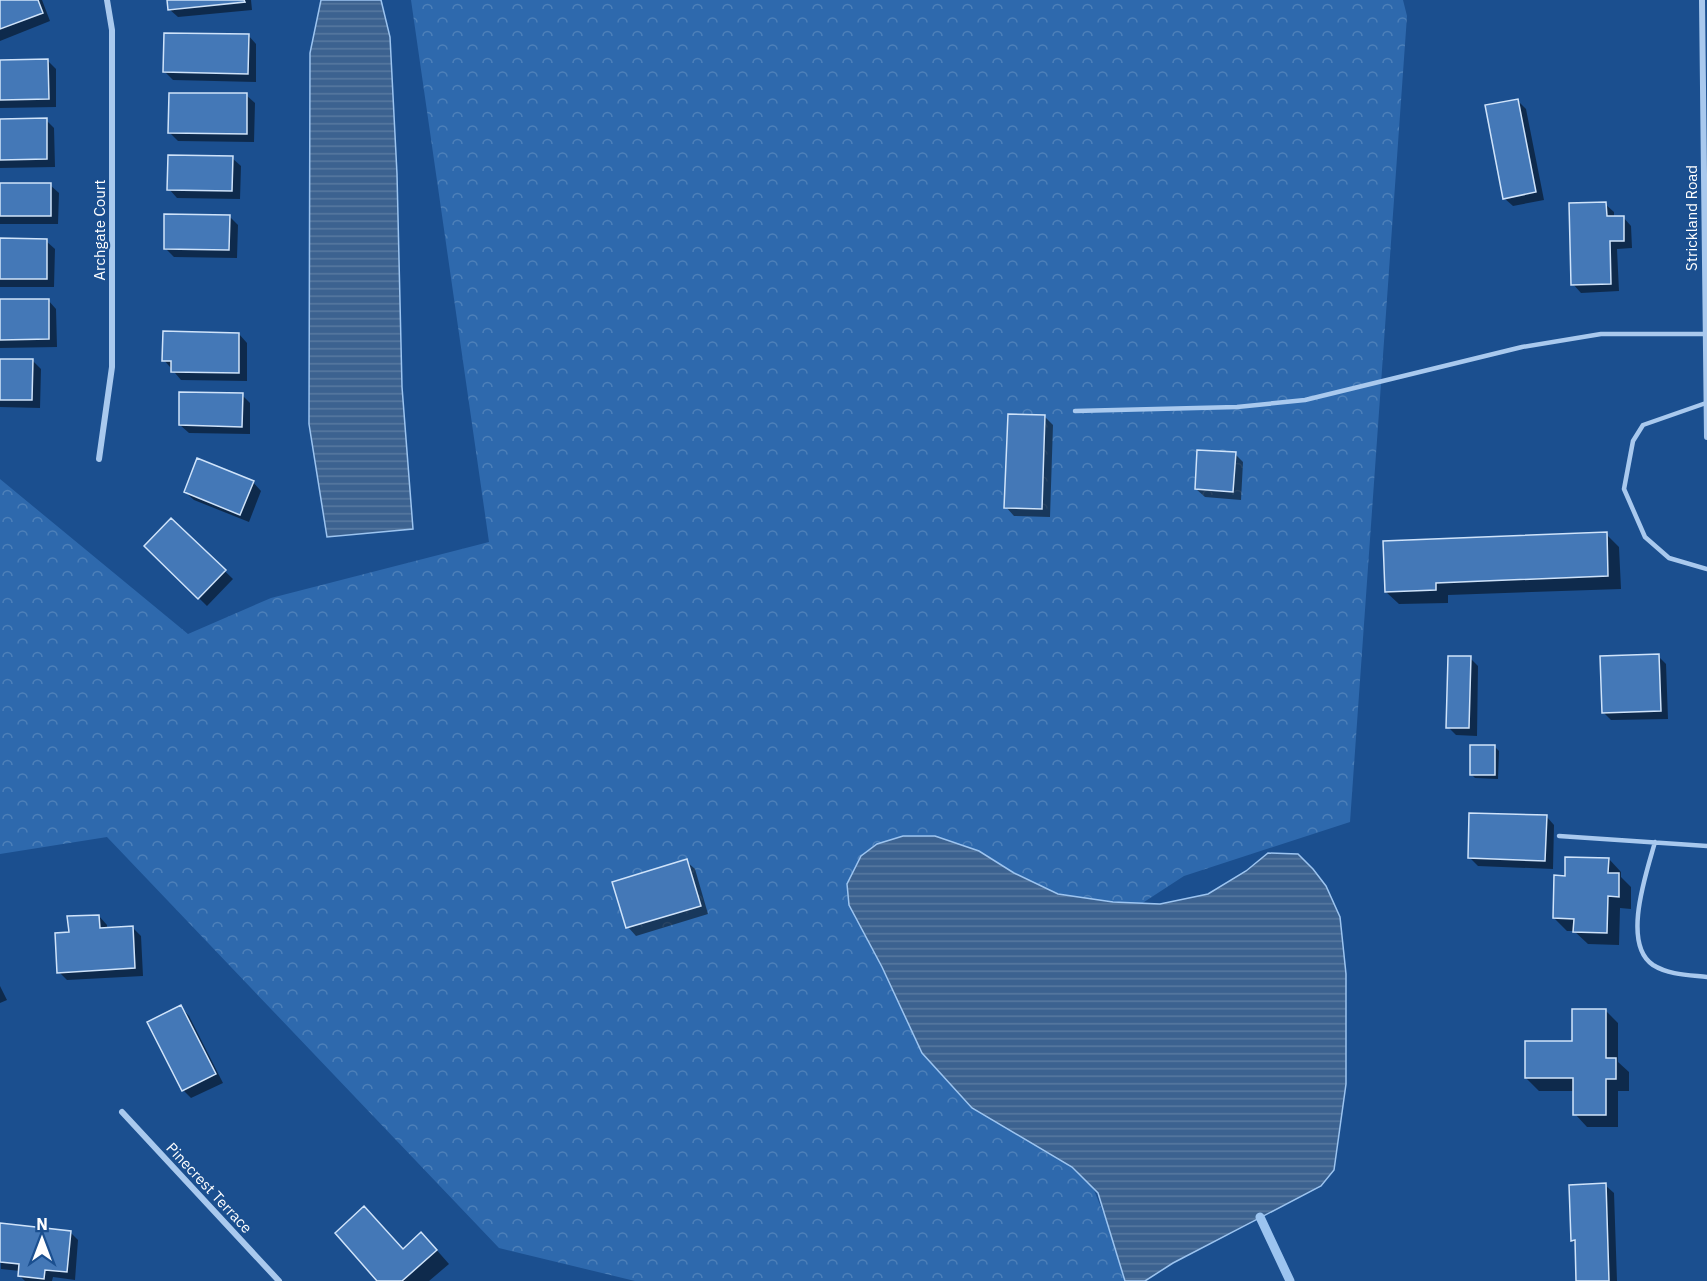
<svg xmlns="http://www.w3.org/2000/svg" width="1707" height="1281" font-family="'IBM Plex Sans',sans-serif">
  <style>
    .forest { fill: url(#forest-crowns) }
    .water { fill: url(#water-rules); stroke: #9cc4f0; stroke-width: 1.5 }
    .shadow { fill: #0007 }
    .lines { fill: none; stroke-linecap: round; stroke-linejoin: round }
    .stream { stroke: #9cc4f0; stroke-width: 9 }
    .building { fill: #4478b7; stroke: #cfe3fa; stroke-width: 1.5 }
    .lane { stroke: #a9c9ee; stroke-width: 4.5 }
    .street { stroke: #a9c9ee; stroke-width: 6 }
    .labels { text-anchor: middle; stroke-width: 4.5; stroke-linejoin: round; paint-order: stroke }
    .street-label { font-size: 15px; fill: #fff; stroke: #1b4f8f }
  </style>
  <defs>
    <pattern id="forest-crowns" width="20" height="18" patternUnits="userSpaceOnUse" patternTransform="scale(1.5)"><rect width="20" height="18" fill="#2e69ad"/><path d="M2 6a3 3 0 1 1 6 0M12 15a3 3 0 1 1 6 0" fill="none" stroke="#4d80b9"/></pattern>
    <pattern id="water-rules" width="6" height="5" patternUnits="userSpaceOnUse" patternTransform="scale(1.5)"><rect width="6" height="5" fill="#3c6290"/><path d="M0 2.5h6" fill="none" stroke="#597aa1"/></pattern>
  </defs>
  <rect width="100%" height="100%" fill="#1b4f8f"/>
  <path class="forest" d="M411,0H1403L1407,16L1350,822L1184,876L1058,958L1072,1136L1131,1281H635L499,1248L107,837L0,854V479L188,634L271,598L489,542Z"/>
  <path class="water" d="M321,0H381L390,37L397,174L402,387L413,529L327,537L309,424L310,53Z
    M903,836H935L979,851L1014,873L1058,894L1113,902L1160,904L1208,894L1246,871L1268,853L1298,854L1313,869L1326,886L1340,917L1346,974V1084L1334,1170L1321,1186L1173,1263L1145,1281H1125L1098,1193L1072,1167L972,1108L922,1053L882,967L849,905L847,884L861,856L877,844Z"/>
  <path class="shadow" d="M0,0H42L50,21L0,41Z
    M168,0H251L252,10L178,17L169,9Z
    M248,35L256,44V82L173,80L165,72Z
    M48,61L56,69V107L0,108V62Z
    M246,95L255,103L254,142L178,141L170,133Z
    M1518,101L1526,109L1544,200L1513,206L1504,198Z
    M46,120L54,128L55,167L0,168V121Z
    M232,158L241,166L240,199L177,198L169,189Z
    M0,184L50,185L59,193L58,224H0Z
    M1605,204L1614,212V218L1623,217L1631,226L1632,248L1617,249L1619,291L1581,293L1573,284Z
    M230,217L238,225L237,258L174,257L165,248Z
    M0,240L46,241L55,249L54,287H0Z
    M48,300L56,309L57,347L0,348V301Z
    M239,334L247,343V381L181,380L164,360Z
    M0,360H32L41,369L40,408L0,407Z
    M242,395L250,403V434L189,433L180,425Z
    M1045,417L1053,425L1050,517L1014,516L1006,507Z
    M1235,454L1243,462L1241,500L1205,497L1196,489Z
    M253,482L261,491L249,522L194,500L185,492Z
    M172,520L233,579L207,606L146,546Z
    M1606,534L1619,547L1621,589L1448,595V603L1399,604L1386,592Z
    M1658,656L1666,664L1668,719L1611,720L1603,712Z
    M1470,658L1478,666L1477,736L1456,735L1448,727Z
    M1495,747L1499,751L1498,779L1475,778L1471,774Z
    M1546,816L1554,825L1553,869L1478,866L1470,858Z
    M1609,859L1621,872V877L1631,887V909L1620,908L1619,945L1588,944L1574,931H1567L1554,918L1566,877Z
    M686,861L695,869L708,914L636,936L628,927Z
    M99,916L107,925V929L132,927L141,936L143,976L67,980L59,972L70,934Z
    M0,986L7,1000L0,1003Z
    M181,1007L189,1016L223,1083L191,1098L183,1090Z
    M1605,1010L1618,1023V1062L1629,1072V1091H1618V1127H1587L1575,1114V1091H1539L1526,1078L1574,1043Z
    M1605,1185L1614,1193L1617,1281H1578L1576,1244L1572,1240Z
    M0,1225L70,1232L78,1240L75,1280L53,1277L52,1281H25L19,1275L20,1271L1,1269Z
    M434,1247L449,1264L429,1281H380L403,1250Z"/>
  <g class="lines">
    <path class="stream" d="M1260,1217L1290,1281"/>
  </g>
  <path class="building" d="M0,0H38L43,13L0,29Z
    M167,0H244L245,2L168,10Z
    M164,33L249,34L248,74L163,72Z
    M48,59L49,99L0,100V60Z
    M169,93H247V134L168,133Z
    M1518,99L1536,192L1503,199L1485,105Z
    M47,118V159L0,160V119Z
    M168,155L233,156L232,191L167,190Z
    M0,183H51V216H0Z
    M1606,202L1607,216H1624V241H1610L1611,284L1571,285L1569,203Z
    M164,214L230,215L229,250L164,249Z
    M0,238L47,239V279H0Z
    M0,299H49V339L0,340Z
    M163,331L239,333V373L171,372V361H162Z
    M0,359H33L32,400H0Z
    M179,392L243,393L242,427L179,425Z
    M1008,414L1045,415L1042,509L1004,508Z
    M1197,450L1236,452L1233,492L1195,489Z
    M197,458L254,481L240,515L184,492Z
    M171,518L226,570L198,599L144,546Z
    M1607,532L1608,576L1436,583V590L1385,592L1383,541Z
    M1659,654L1661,711L1602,713L1600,656Z
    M1448,656H1471L1469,728H1446Z
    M1470,745H1495V775H1470Z
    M1469,813L1547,815L1545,861L1468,858Z
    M1565,857L1609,858L1608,873H1619V897L1608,896L1607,933L1573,932L1574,919L1553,918L1554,875L1565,876Z
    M687,859L701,906L626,928L612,882Z
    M99,915L100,928L133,926L135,968L57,973L55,933L69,932L67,916Z
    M181,1005L216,1074L182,1091L147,1022Z
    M1572,1009H1606V1058H1616V1079H1606V1115H1573V1078H1525V1041H1572Z
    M1606,1183L1609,1281H1576L1575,1240L1571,1241L1569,1185Z
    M364,1206L403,1249L421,1232L437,1250L402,1281H377L335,1233Z
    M0,1223L71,1231L67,1272L45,1270L44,1279L18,1276L19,1264L0,1262Z"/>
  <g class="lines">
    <path class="lane" d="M1706,403L1643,425L1633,441L1624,489L1645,537L1669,558L1707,569
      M1075,411L1237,407L1305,400L1522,347L1601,334H1705
      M1559,836L1707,846
      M1655,842C1647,871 1621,944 1653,965C1669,975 1689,975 1707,977"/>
    <path class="street" d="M1702,0L1707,437
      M99,459L112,367V30L107,0
      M122,1112L279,1281"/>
  </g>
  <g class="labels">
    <g class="street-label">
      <text transform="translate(1692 218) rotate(-90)" y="5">Strickland Road</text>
      <text transform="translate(100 230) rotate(-90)" y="5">Archgate Court</text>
      <text transform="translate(209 1188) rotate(47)" y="5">Pinecrest Terrace</text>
    </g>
  </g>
  <g transform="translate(42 1239)" stroke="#1b4f8f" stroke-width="4.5" paint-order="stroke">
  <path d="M0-4.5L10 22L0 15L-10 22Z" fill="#ffffff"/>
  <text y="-9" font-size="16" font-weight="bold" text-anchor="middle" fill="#ffffff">N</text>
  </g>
</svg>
